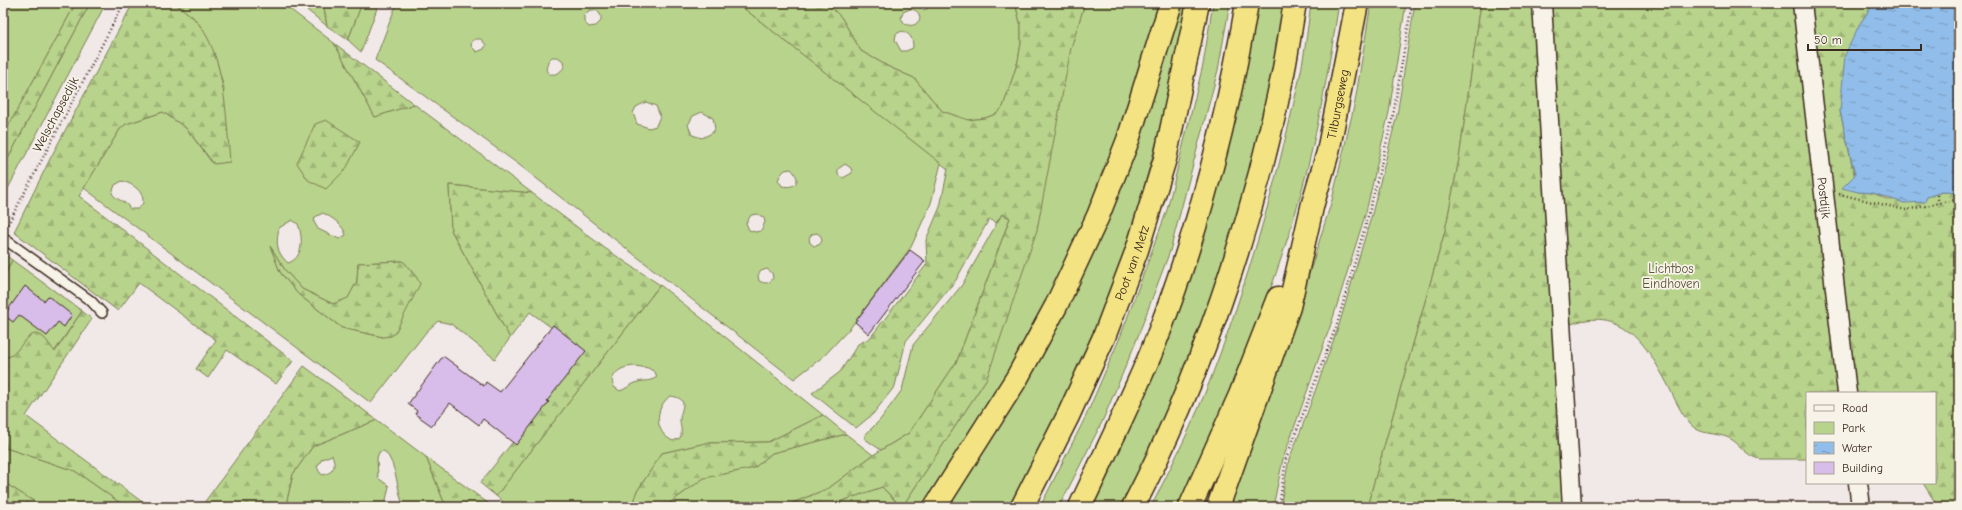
<svg xmlns="http://www.w3.org/2000/svg" width="1962" height="510" font-family="'Comic Neue',sans-serif">
  <style>
    .green { fill: #b8d38b; stroke: #7a7e54; fill-rule: evenodd }
    .forest { fill: url(#forest-firs); stroke: #7a7e54 }
    .water { fill: url(#water-ripples); stroke: #6f8298 }
    .building { fill: #d8bcea; stroke: #3b2a1e }
    .lines { fill: none; stroke-linecap: round; stroke-linejoin: round }
    .lane-casing { stroke: #3b2a1e; stroke-width: 12 }
    .street-casing { stroke: #3b2a1e; stroke-width: 21 }
    .highway-casing { stroke: #3b2a1e; stroke-width: 25 }
    .path { stroke: #3b2a1e; stroke-width: 2.5; stroke-dasharray: 1 3; stroke-linecap: butt }
    .lane { stroke: #f7f3e8; stroke-width: 9 }
    .street { stroke: #f7f3e8; stroke-width: 18 }
    .highway { stroke: #f4e382; stroke-width: 22 }
    .labels { text-anchor: middle; stroke-width: 3.5; stroke-linejoin: round; paint-order: stroke }
    .street-label { font-size: 13px; fill: #3b2a1e; stroke: #f7f3e8 }
    .park-label { font-size: 13px; fill: #5a5439; stroke: #f7f3e8 }
  </style>
  <defs>
    <pattern id="forest-firs" width="22" height="20" patternUnits="userSpaceOnUse"><rect width="22" height="20" fill="#b8d38b"/><path d="M5 1l3.5 6h-7zM16 11l3.5 6h-7z" fill="#9fb578"/></pattern>
    <pattern id="water-ripples" width="26" height="14" patternUnits="userSpaceOnUse"><rect width="26" height="14" fill="#91bdea"/><path d="M2 4q2-2 4 0t4 0M15 11q2-2 4 0t4 0" fill="none" stroke="#789abd"/></pattern>
  </defs>
  <rect width="100%" height="100%" fill="#f1e8e8"/>
  <filter id="ink" filterUnits="userSpaceOnUse"><feTurbulence type="fractalNoise" baseFrequency=".025" numOctaves="2"/><feDisplacementMap in="SourceGraphic" scale="8" xChannelSelector="R" yChannelSelector="G"/><feConvolveMatrix kernelMatrix="1 2 1 2 8 2 1 2 1" color-interpolation-filters="sRGB"/></filter>
  <g filter="url(#ink)">
    <path class="green" d="M3,3H76L3,136Z
      M90,3H106L3,198V168Z
      M174,3H282L334,43L375,117L414,104L532,193L449,185L451,230L510,338L495,359L451,324L438,321L426,332L371,403L84,188L120,129L126,124L163,112L186,128L213,164L224,89L217,62L202,28L193,17ZM122,181C133,184 144,191 143,203L138,209H130C126,200 116,201 112,193L115,185ZM323,213C333,218 343,225 346,235L339,239L318,229L314,222L315,217ZM292,220L298,224C303,237 304,258 288,263C276,252 276,243 279,228ZM272,249L285,270L302,289L333,304L348,299L357,281L358,263L403,261L417,278L383,337L342,328L298,294L280,272Z
      M298,3H323L327,26Z
      M362,3H379L361,52L348,40Z
      M397,3H737L941,163L931,203L911,247L851,327L824,356L794,379L518,164L375,60ZM590,10H597L601,16V21L596,26L589,27L584,22V15ZM476,39H481L486,45L484,49L477,52L471,46L472,41ZM552,57H558L563,61L564,67C560,73 556,75 549,74L546,70L548,61ZM646,102L656,106L660,116L656,126L649,128L637,124L633,113L636,107ZM702,112L713,118L715,129L712,133L702,138L692,135L688,125L693,116ZM845,164L851,168L852,173L843,178L838,175V169ZM791,169C802,180 797,189 782,186L778,180L781,174L785,170ZM758,214L764,218L765,222L761,231L755,232L749,230L746,223L751,215ZM817,233L821,236L822,241L819,245L814,246L810,243L809,238L812,234ZM767,269L772,273L773,278C769,284 766,284 759,281L758,275L761,271Z
      M827,3H915L922,10L927,9L931,3H1015L1021,26V43L1018,61L1003,107L996,114L985,118L968,120L942,111L914,78L889,67L861,51L841,17ZM910,9C917,10 919,12 920,19C916,25 913,27 905,24L901,18L903,12ZM902,31C911,34 913,39 913,48L906,51H901L895,40L896,34Z
      M1085,3H1161L1140,78L1089,211L1047,302L1008,375L922,507H902L987,378L1071,47Z
      M1180,3H1187C1167,112 1138,220 1099,324C1075,387 1042,447 1011,507H944L1156,85L1166,56Z
      M1213,3H1230L1218,70L1170,251L1135,344L1102,422L1063,499L1059,507H1040L1086,416L1121,335L1167,210L1203,65Z
      M1257,3H1284C1274,62 1263,120 1248,177C1217,291 1174,402 1122,507H1090L1195,263L1223,169L1244,74Z
      M1311,3H1339C1329,67 1318,131 1301,193C1271,302 1226,405 1180,507H1151C1172,465 1194,422 1211,378C1247,284 1275,188 1297,89C1304,61 1307,32 1311,3Z
      M1371,3H1406L1389,112L1366,212L1332,321L1283,459L1273,507H1227L1298,310L1332,200L1355,102Z
      M1415,3H1481L1459,159L1445,231L1367,507H1280L1289,459L1301,430L1339,325L1372,214L1397,115Z
      M1002,214L1010,218L957,361L909,433L881,450L865,439V435L880,420L902,390L913,345L962,285Z
      M12,260L82,311L54,352L28,338L12,356L3,358V279Z
      M660,285L823,415L768,442L707,443L662,453L636,493L634,507H510L496,496ZM635,366L648,368L655,372L657,377C650,382 645,380 638,382C631,384 626,389 620,391L614,387L612,380C616,369 624,367 635,366ZM670,396C691,398 680,410 680,419C680,427 683,431 680,438L673,441C654,433 654,408 670,396Z
      M377,420L426,457L446,507H404C397,493 397,462 384,451L379,452L377,458L378,478L389,486L386,500L387,507H292L287,500L293,474L313,446ZM332,455C336,465 335,472 323,475L320,473L317,467L322,459Z
      M846,434L873,455L829,488L783,507H664L704,478L754,468L772,453Z
      M3,447L75,471L126,507H43L3,482Z
      M882,487L901,507H825Z"/>
    <path class="forest" d="M76,3H90L3,168V136Z
      M133,3C145,3 160,1 172,3C177,4 182,8 185,11C226,39 226,117 230,162L214,164L186,128L163,112L126,124L120,129L79,196L293,361L276,384L227,350L208,378L196,369L216,340L139,283L118,311L14,232L51,157Z
      M323,3H362L348,40L327,26Z
      M737,3H827L841,17L861,51L889,67L914,78L942,111L968,120L985,118L996,114L1003,107L1018,61L1021,43V26L1015,3H1085L1071,48L1037,230L987,378L902,507L882,487L825,507H783L829,488L873,455L909,433L957,361L1010,218L1002,214L996,223L989,219L956,280L906,341L895,386L873,414L856,428L812,393L840,372L858,344L870,338L927,264L926,240L940,207L948,169Z
      M1481,3H1538L1569,507H1367L1445,231L1459,159Z
      M1546,3H1874L1859,25L1840,111L1858,192L1873,193L1889,200L1927,197L1942,192L1959,193V507H1938L1923,483H1935V393H1807V459H1759C1744,455 1741,444 1729,438C1716,432 1701,436 1690,424C1681,413 1675,400 1669,387C1646,344 1623,304 1568,325Z
      M334,43L414,104L375,117Z
      M326,120L360,142L346,169L326,189L308,180L297,163L315,124Z
      M449,185L532,193L606,249L660,285L496,496L480,483L549,397L577,346L530,312L510,338L451,230Z
      M270,246L285,270L302,289L333,304L348,298L357,281L358,263L403,261L417,278L420,284L395,333L391,336L383,337L342,328L298,294L280,272Z
      M3,253L12,260L3,279Z
      M82,311L92,319L26,416L149,507H126L75,471L3,447V358C6,357 10,357 12,355C21,349 30,326 43,337C48,341 51,347 55,352Z
      M304,366L377,420L313,446L293,474L287,500L292,507H201Z
      M823,415L846,434L772,453L754,468L704,478L664,507H634L636,493L662,453L706,443L768,442Z
      M426,457L493,507H446Z
      M3,482L43,507H3Z"/>
    <path class="water" d="M1874,3H1959V193L1942,192L1927,197L1925,202L1904,203L1873,193L1858,192L1842,188L1855,175L1840,111L1845,55L1859,25Z"/>
    <path class="building" d="M910,250L925,261L869,334L855,322Z
      M25,286L44,301L48,296L72,315L64,327L58,322L47,336L19,315L13,322L4,315Z
      M553,325L586,351L547,401L549,402L516,445L483,419L479,425L450,403L432,426L415,414L417,411L408,404L443,356L484,386L486,382L500,392Z"/>
    <g class="lines">
      <g class="lane-casing">
        <path id="lane" d="M3,238L91,301L102,313"/>
      </g>
      <g class="street-casing">
        <g id="street">
          <path d="M1542,3L1572,507"/>
          <path id="s1" d="M1802,3L1847,393"/>
          <path d="M1858,483L1861,507"/>
        </g>
      </g>
      <g class="highway-casing">
        <g id="highway">
          <path d="M935,507L1017,378L1056,306L1098,216L1128,140L1171,3"/>
          <path id="s2" d="M1022,507L1068,416L1104,337L1137,250L1165,159L1198,3"/>
          <path d="M1080,507C1104,456 1129,405 1151,353C1196,240 1227,122 1247,3"/>
          <path d="M1133,507C1200,378 1252,226 1281,83C1287,57 1290,30 1295,3"/>
          <path d="M1190,507L1240,395L1278,298"/>
          <path id="s3" d="M1218,507L1289,307L1313,203L1328,152L1357,3"/>
        </g>
      </g>
      <path class="path" d="M1839,194L1906,210L1959,199
        M1937,195L1939,203
        M6,228L124,3
        M1279,507L1286,459L1337,324L1369,213L1393,116L1412,3"/>
      <use href="#lane" class="lane"/>
      <use href="#street" class="street"/>
      <use href="#highway" class="highway"/>
    </g>
  </g>
  <g class="labels">
    <g class="street-label">
      <text dy="5" stroke="none"><textPath href="#s3" startOffset="421">Tilburgseweg</textPath></text>
      <text transform="translate(55 114) rotate(-62)" y="5">Welschapsedijk</text>
      <text dy="5" stroke="none"><textPath href="#s1" startOffset="196">Postdijk</textPath></text>
      <text dy="5" stroke="none"><textPath href="#s2" startOffset="268">Poot van Metz</textPath></text>
    </g>
    <g class="park-label">
      <text x="1671" y="273">Lichtbos<tspan x="1671" dy="15">Eindhoven</tspan></text>
    </g>
  </g>
  <rect width="1962" height="510" fill="none" stroke="#f7f3e8" stroke-width="16"/>
  <rect x="8" y="8" width="1946" height="494" fill="none" stroke="#3b2a1e" stroke-width="1.5" filter="url(#ink)"/>
  <rect x="1806" y="392" width="130" height="92" fill="#f7f3e8" stroke="#aca397"/>
  <rect x="1814" y="405" width="20" height="6" fill="#f7f3e8" stroke="#aca397"/>
  <text x="1842" y="412" font-size="12" fill="#3b2a1e">Road</text>
  <rect x="1814" y="422" width="20" height="12" fill="#b8d38b" stroke="#aca397"/>
  <text x="1842" y="432" font-size="12" fill="#3b2a1e">Park</text>
  <rect x="1814" y="442" width="20" height="12" fill="url(#water-ripples)" stroke="#aca397"/>
  <text x="1842" y="452" font-size="12" fill="#3b2a1e">Water</text>
  <rect x="1814" y="462" width="20" height="12" fill="#d8bcea" stroke="#aca397"/>
  <text x="1842" y="472" font-size="12" fill="#3b2a1e">Building</text>
  <path d="M1808 44v6h113v-6" fill="none" stroke="#3b2a1e" stroke-width="2"/>
  <text x="1814" y="44" font-size="12" fill="#3b2a1e" stroke="#f7f3e8" stroke-width="3" paint-order="stroke">50 m</text>
</svg>
